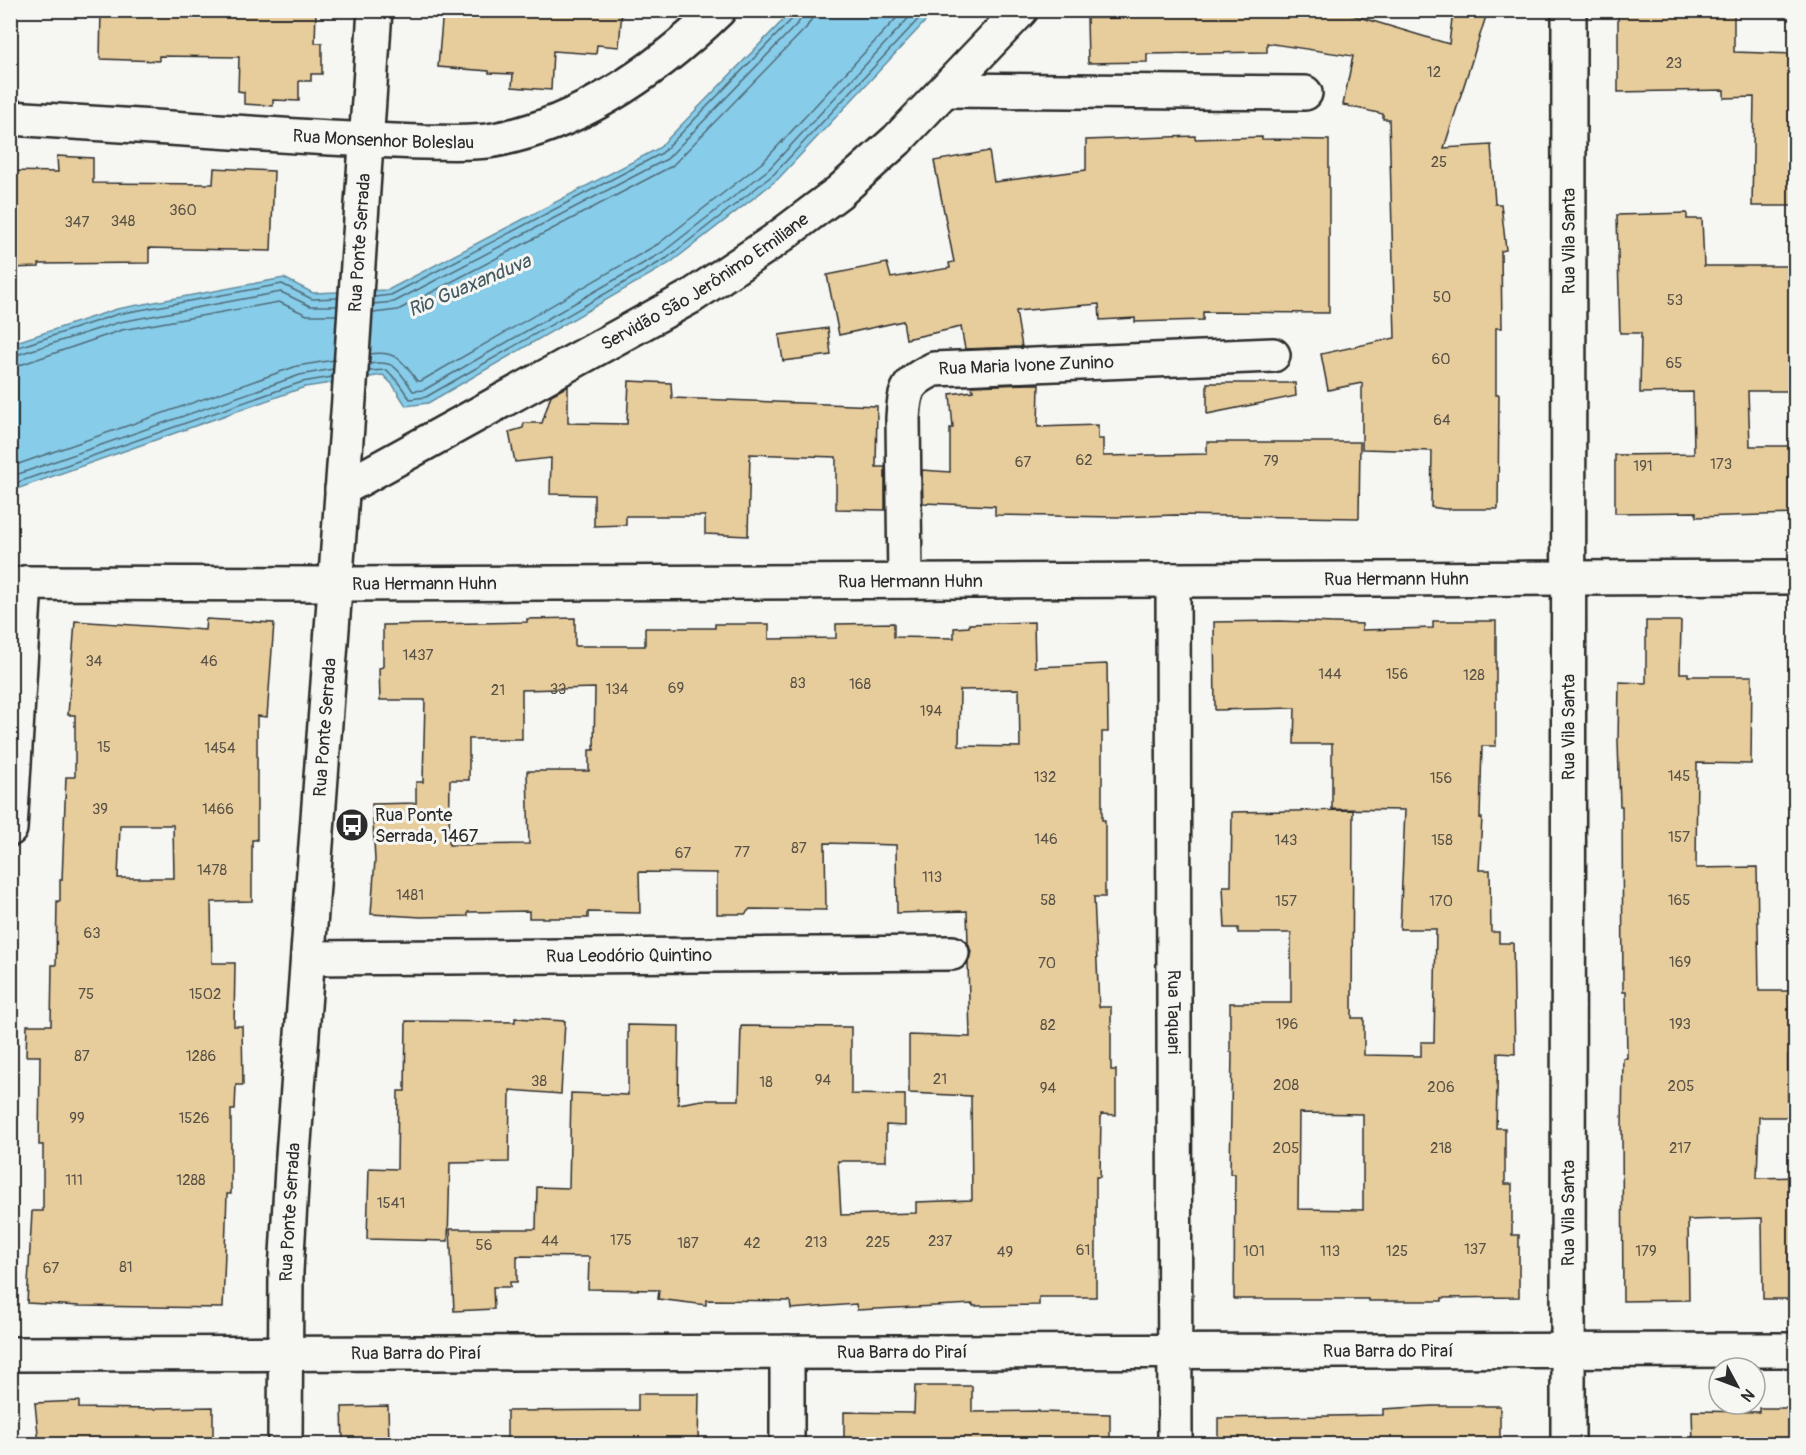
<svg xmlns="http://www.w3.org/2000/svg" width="1806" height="1455" font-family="Pangolin,sans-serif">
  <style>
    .water { fill: #87cce9; stroke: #628c9d; stroke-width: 1.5 }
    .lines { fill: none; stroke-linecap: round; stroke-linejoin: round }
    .shore { stroke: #506b77; stroke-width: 1.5 }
    .building { fill: #e7cc9c; stroke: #2b2b2b; stroke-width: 1.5; fill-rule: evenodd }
    .minor-casing { stroke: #2b2b2b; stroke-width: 38 }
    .minor { stroke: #f6f6f2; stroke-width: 33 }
    .labels { text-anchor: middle; stroke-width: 6; stroke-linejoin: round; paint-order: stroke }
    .number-label { font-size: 15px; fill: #5a5347 }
    .street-label { font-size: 18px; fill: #2b2b2b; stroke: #f6f6f2 }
    .poi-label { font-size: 18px; fill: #2b2b2b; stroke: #f6f6f2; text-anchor: start }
    .water-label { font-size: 20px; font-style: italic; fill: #475b64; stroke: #f6f6f2 }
  </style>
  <rect width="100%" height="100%" fill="#f6f6f2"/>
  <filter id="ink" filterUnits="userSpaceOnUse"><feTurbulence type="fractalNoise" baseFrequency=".0167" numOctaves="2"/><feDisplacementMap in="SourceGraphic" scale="12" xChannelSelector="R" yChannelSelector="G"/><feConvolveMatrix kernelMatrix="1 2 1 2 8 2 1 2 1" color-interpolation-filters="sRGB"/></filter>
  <g filter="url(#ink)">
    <path class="water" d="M792,11H935L778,179L670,263L428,403L406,406L393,385L383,375L305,387L11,491L10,344L117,309L284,278L313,293L388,290L659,148Z"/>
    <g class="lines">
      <path class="shore" d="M374,297L391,295L662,153L794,17L795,10
        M373,304L394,302L667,159L799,22L803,10
        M373,313L398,310L672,166L806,28L811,20L812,10
        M10,350L118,314L282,284L312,299L338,298
        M370,354C395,350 404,361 417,381H421L658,244L763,162L904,10
        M10,357L120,322L281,292L310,306H337
        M369,364C396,359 399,371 413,391L424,390L663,252L769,169L916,10
        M10,366L20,365L122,330L279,302L307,315H337
        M369,371L387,370L397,381L410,399L426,397L667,258L774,174L927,10
        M10,467L297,366L334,360
        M10,477L300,375L333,369
        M10,485L302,382L332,377"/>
    </g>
    <path class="building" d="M101,10H316L315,43H322V74H311V81H299V101L273,100V106L244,104V92L238,91L239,57L159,56V61L100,59Z
      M443,10H622L619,47L597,45L596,54L553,51L551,90L512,87L513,74L489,73V71L438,67Z
      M1121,10H1336L1449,44L1453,10H1488L1444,148L1491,145L1495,204H1501L1506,250L1501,251L1502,328H1496V395H1499L1498,509H1444L1431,507L1432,451L1362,449V383L1328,390L1321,354L1395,338L1389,119H1383V114L1343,105L1353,56L1267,43V52L1147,54V62L1088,63L1087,18H1121Z
      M1618,10H1734V52L1796,54V81H1791L1789,172L1796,173V206H1752L1754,97L1724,98V90L1618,92Z
      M1195,136V139L1262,137V139L1329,140V313L1203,312V320L1135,322V318L1100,320L1099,304L1016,311L1022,347L965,349L961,327L906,339L903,321L839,335L827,275L887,263L891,278L950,268L949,263L954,262L934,161L989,151L994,182L1086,170V140Z
      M57,156L93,158V183L213,184L214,168L274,171L271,251L149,248V263L39,264V267L10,268V171L58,172Z
      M1687,213V219H1702L1704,266H1796V391H1748L1750,446H1796V514L1696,517V512L1615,513V455L1694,454L1693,392L1640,393L1641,333H1620L1617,215Z
      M828,328L831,355L783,361L779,335Z
      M629,381L671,383L672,398L877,406L876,467H885V510L836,509V457L750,454L748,536L705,534V516H626V525L594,526V495L550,494L551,458L515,462L509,432L523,428L524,423H542L551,395L568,386V423L627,424Z
      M1207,383H1295L1296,396L1207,414Z
      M1028,384H1039L1038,427L1098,425V439H1103V456L1207,454V442H1360L1359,518L1175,515L1117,517L995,515V506L923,503L922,470L950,472V428H953L950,394L973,391L972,386Z
      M575,618V646H645V628H715V624H769V639L836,638V624L894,623V637L954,638V628L969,627V624L1034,622L1035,667L1107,664L1108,732H1102V820H1105V897H1094L1099,1007H1111V1070H1116V1115L1101,1114L1100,1177H1096V1297H1039V1305L973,1306V1304L857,1310L856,1304L791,1309L790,1301L706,1300V1305L658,1299L659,1290L588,1289L589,1257L517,1256V1282H510V1287H493L494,1309L454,1311L450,1229H536L537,1187L569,1188L571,1093L628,1095V1025L679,1026L678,1104L702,1100H739L741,1026L851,1027V1094L905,1095V1126L886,1125V1161H838L841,1215L916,1213V1202L972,1200L971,1096L909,1093V1035L970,1037L968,963L971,952L968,943L967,911L897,913L896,845L825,843L826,910L750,909L745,914H717V873L639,872L640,913L588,912V918H529V911L468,912V916L421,917L371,914L375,860L372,804L416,803V782H423L425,700H380L379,668L383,667V625L527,622V619ZM595,688L594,750H589V771H527L529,844L449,845L450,780H469V739H522V690ZM1019,689L1020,747L959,746L960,690Z
      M206,619L274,623L267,717L257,716V840H252V901L211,902L212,963H235L234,1026H242L243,1085H236L235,1110H231V1194H227L223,1308L80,1306L27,1303L32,1211H43V1145H39L40,1056H26L27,1025H51L52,965H56L57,901H60V880H62L66,777H75V715H68L75,621L205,630ZM120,825H173L174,878H118Z
      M1280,621L1362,624V630L1433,628V621H1496V746H1482L1480,818H1482L1479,870H1490L1491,932H1499V943H1513L1515,1054L1498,1053L1496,1128H1505V1184H1512V1235H1519V1297L1442,1298V1301H1369V1299H1234L1235,1174H1230L1232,1052H1230V1003H1291V933H1238V928H1225L1223,886H1231L1232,812L1353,810L1352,1018H1364V1055L1421,1056V1042H1434L1436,929H1400L1405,810L1332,809V744H1294L1295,708L1215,710L1214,622ZM1299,1113L1363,1114V1210L1298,1209Z
      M1646,621H1681L1680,673H1688V676H1752L1751,764L1697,763L1696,868L1757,867L1759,991H1796V1054L1788,1055V1117H1759L1757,1178L1796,1177V1299H1763L1762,1218L1688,1220L1689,1300L1623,1301L1622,1130L1623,1058H1627L1626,992H1623L1622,806H1620L1618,741L1619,682L1646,683Z
      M515,1018L565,1021L561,1094L510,1090L509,1162L450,1163L448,1241L367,1239L369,1168L397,1169L398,1091H405L406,1021L515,1022Z
      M915,1386H972V1412L1039,1411V1412L1110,1414V1444H844V1412L914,1413Z
      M638,1394H699L698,1444H507V1411L638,1410Z
      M79,1401V1408L156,1409V1408L213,1407V1444H39L35,1403Z
      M388,1406L389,1444H343L342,1407Z
      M1433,1406H1500V1444H1218V1418L1383,1415V1409Z
      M1759,1408H1796V1444H1693L1692,1411L1759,1412Z"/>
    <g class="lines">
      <g class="minor-casing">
        <g id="minor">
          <path d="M946,90L1305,93"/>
          <path id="s1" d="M10,118C111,124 212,130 313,137C349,139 386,141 422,142C446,142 471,144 494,140C580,124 657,70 719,10"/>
          <path id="s2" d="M342,489L692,296L774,241L839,192L897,140L1021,10"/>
          <path id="s3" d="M1173,580L1175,1444"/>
          <path id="s4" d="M905,581L903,418C905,389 907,382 934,369L1273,355"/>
          <path id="s5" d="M10,590L25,583L335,584L1796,577"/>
          <path d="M10,829L25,583"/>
          <path id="s6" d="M308,958L952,953"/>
          <path d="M787,1352V1444"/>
          <path id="s7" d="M10,1354L1796,1350"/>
          <path id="s8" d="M285,1444L286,1271L292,1169L349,399L375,10"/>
          <path id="s9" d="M1568,1444L1569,10"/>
        </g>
      </g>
      <use href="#minor" class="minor"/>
    </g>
  </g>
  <defs>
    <g id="bus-disc" transform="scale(1.725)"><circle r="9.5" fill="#2b2b2b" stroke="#f6f6f2"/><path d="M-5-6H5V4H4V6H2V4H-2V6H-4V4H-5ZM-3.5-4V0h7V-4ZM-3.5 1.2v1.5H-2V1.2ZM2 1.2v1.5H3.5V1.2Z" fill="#fff"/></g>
  </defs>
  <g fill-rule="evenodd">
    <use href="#bus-disc" x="352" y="825"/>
  </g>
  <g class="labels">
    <g class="number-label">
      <text x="1674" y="68">23</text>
      <text x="1434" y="77">12</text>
      <text x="1439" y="167">25</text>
      <text x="183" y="215">360</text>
      <text x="123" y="226">348</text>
      <text x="77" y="227">347</text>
      <text x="1442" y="302">50</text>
      <text x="1675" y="305">53</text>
      <text x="1441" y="364">60</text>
      <text x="1674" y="368">65</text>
      <text x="1442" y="425">64</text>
      <text x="1084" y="465">62</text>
      <text x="1271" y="466">79</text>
      <text x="1023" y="467">67</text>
      <text x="1721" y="469">173</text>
      <text x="1643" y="471">191</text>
      <text x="418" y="660">1437</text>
      <text x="94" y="666">34</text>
      <text x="209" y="666">46</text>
      <text x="1330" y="679">144</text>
      <text x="1397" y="679">156</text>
      <text x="1474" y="680">128</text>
      <text x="798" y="688">83</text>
      <text x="860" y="689">168</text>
      <text x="676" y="693">69</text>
      <text x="558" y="694">33</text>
      <text x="617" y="694">134</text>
      <text x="498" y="695">21</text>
      <text x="931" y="716">194</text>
      <text x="104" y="752">15</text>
      <text x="220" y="753">1454</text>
      <text x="1679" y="781">145</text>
      <text x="1045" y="782">132</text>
      <text x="1441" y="783">156</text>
      <text x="100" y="814">39</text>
      <text x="218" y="814">1466</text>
      <text x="1679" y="842">157</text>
      <text x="1046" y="844">146</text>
      <text x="1286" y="845">143</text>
      <text x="1442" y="845">158</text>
      <text x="799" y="853">87</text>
      <text x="742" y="857">77</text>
      <text x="683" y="858">67</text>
      <text x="212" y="875">1478</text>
      <text x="932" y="882">113</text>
      <text x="410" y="900">1481</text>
      <text x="1048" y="905">58</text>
      <text x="1679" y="905">165</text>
      <text x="1286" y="906">157</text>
      <text x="1441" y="906">170</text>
      <text x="92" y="938">63</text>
      <text x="1680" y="967">169</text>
      <text x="1047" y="968">70</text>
      <text x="86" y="999">75</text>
      <text x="205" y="999">1502</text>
      <text x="1287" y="1029">196</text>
      <text x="1680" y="1029">193</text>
      <text x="1048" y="1030">82</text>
      <text x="82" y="1061">87</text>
      <text x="201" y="1061">1286</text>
      <text x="940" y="1084">21</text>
      <text x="823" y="1085">94</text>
      <text x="539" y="1086">38</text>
      <text x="766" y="1087">18</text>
      <text x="1286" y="1090">208</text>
      <text x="1681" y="1091">205</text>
      <text x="1441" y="1092">206</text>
      <text x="1048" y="1093">94</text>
      <text x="77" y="1123">99</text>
      <text x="194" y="1123">1526</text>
      <text x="1286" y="1153">205</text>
      <text x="1441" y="1153">218</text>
      <text x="1680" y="1153">217</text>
      <text x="74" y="1185">111</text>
      <text x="191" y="1185">1288</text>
      <text x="391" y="1208">1541</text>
      <text x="621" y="1245">175</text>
      <text x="550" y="1246">44</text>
      <text x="940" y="1246">237</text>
      <text x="816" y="1247">213</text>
      <text x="878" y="1247">225</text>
      <text x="688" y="1248">187</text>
      <text x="752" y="1248">42</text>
      <text x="484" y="1250">56</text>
      <text x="1475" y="1254">137</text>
      <text x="1083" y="1255">61</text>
      <text x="1254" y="1256">101</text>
      <text x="1330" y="1256">113</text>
      <text x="1397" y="1256">125</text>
      <text x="1646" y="1256">179</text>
      <text x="1005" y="1257">49</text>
      <text x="126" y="1272">81</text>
      <text x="51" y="1273">67</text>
    </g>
    <g class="street-label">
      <text dy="6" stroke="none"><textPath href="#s1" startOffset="374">Rua Monsenhor Boleslau</textPath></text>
      <text dy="6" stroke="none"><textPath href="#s9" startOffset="1203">Rua Vila Santa</textPath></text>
      <text dy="6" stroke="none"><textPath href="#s8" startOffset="1204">Rua Ponte Serrada</textPath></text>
      <text dy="6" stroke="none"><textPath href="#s2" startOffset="418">Servidão São Jerônimo Emiliane</textPath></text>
      <text dy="6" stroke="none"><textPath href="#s4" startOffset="318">Rua Maria Ivone Zunino</textPath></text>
      <text dy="6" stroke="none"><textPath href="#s5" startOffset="1388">Rua Hermann Huhn</textPath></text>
      <text dy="6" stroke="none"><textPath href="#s5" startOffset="902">Rua Hermann Huhn</textPath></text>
      <text dy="6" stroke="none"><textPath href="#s5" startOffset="416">Rua Hermann Huhn</textPath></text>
      <text dy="6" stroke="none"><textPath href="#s8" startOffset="718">Rua Ponte Serrada</textPath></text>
      <text dy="6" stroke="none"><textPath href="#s9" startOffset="717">Rua Vila Santa</textPath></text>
      <text dy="6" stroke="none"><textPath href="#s6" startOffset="321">Rua Leodório Quintino</textPath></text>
      <text dy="6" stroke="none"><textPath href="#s3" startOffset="432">Rua Taquari</textPath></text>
      <text dy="6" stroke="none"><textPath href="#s8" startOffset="232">Rua Ponte Serrada</textPath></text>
      <text dy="6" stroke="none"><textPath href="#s9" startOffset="231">Rua Vila Santa</textPath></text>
      <text dy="6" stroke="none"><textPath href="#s7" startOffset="1378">Rua Barra do Piraí</textPath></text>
      <text dy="6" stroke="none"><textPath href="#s7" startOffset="892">Rua Barra do Piraí</textPath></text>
      <text dy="6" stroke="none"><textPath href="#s7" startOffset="406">Rua Barra do Piraí</textPath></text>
    </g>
    <g class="poi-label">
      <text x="375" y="821">Rua Ponte<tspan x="375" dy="21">Serrada, 1467</tspan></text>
    </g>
    <g class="water-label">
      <text transform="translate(469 285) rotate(-23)" y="7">Rio Guaxanduva</text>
    </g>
  </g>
  <rect width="1806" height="1455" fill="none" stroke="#f6f6f2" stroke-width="36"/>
  <rect x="18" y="18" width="1770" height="1419" fill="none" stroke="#2b2b2b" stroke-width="2" filter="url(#ink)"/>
  <g transform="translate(1737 1386) rotate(131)"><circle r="28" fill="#f6f6f2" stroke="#a5a5a2" stroke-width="1.5"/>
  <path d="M0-4.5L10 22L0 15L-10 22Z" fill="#2b2b2b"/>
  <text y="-9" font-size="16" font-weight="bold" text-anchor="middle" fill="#2b2b2b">N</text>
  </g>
</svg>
